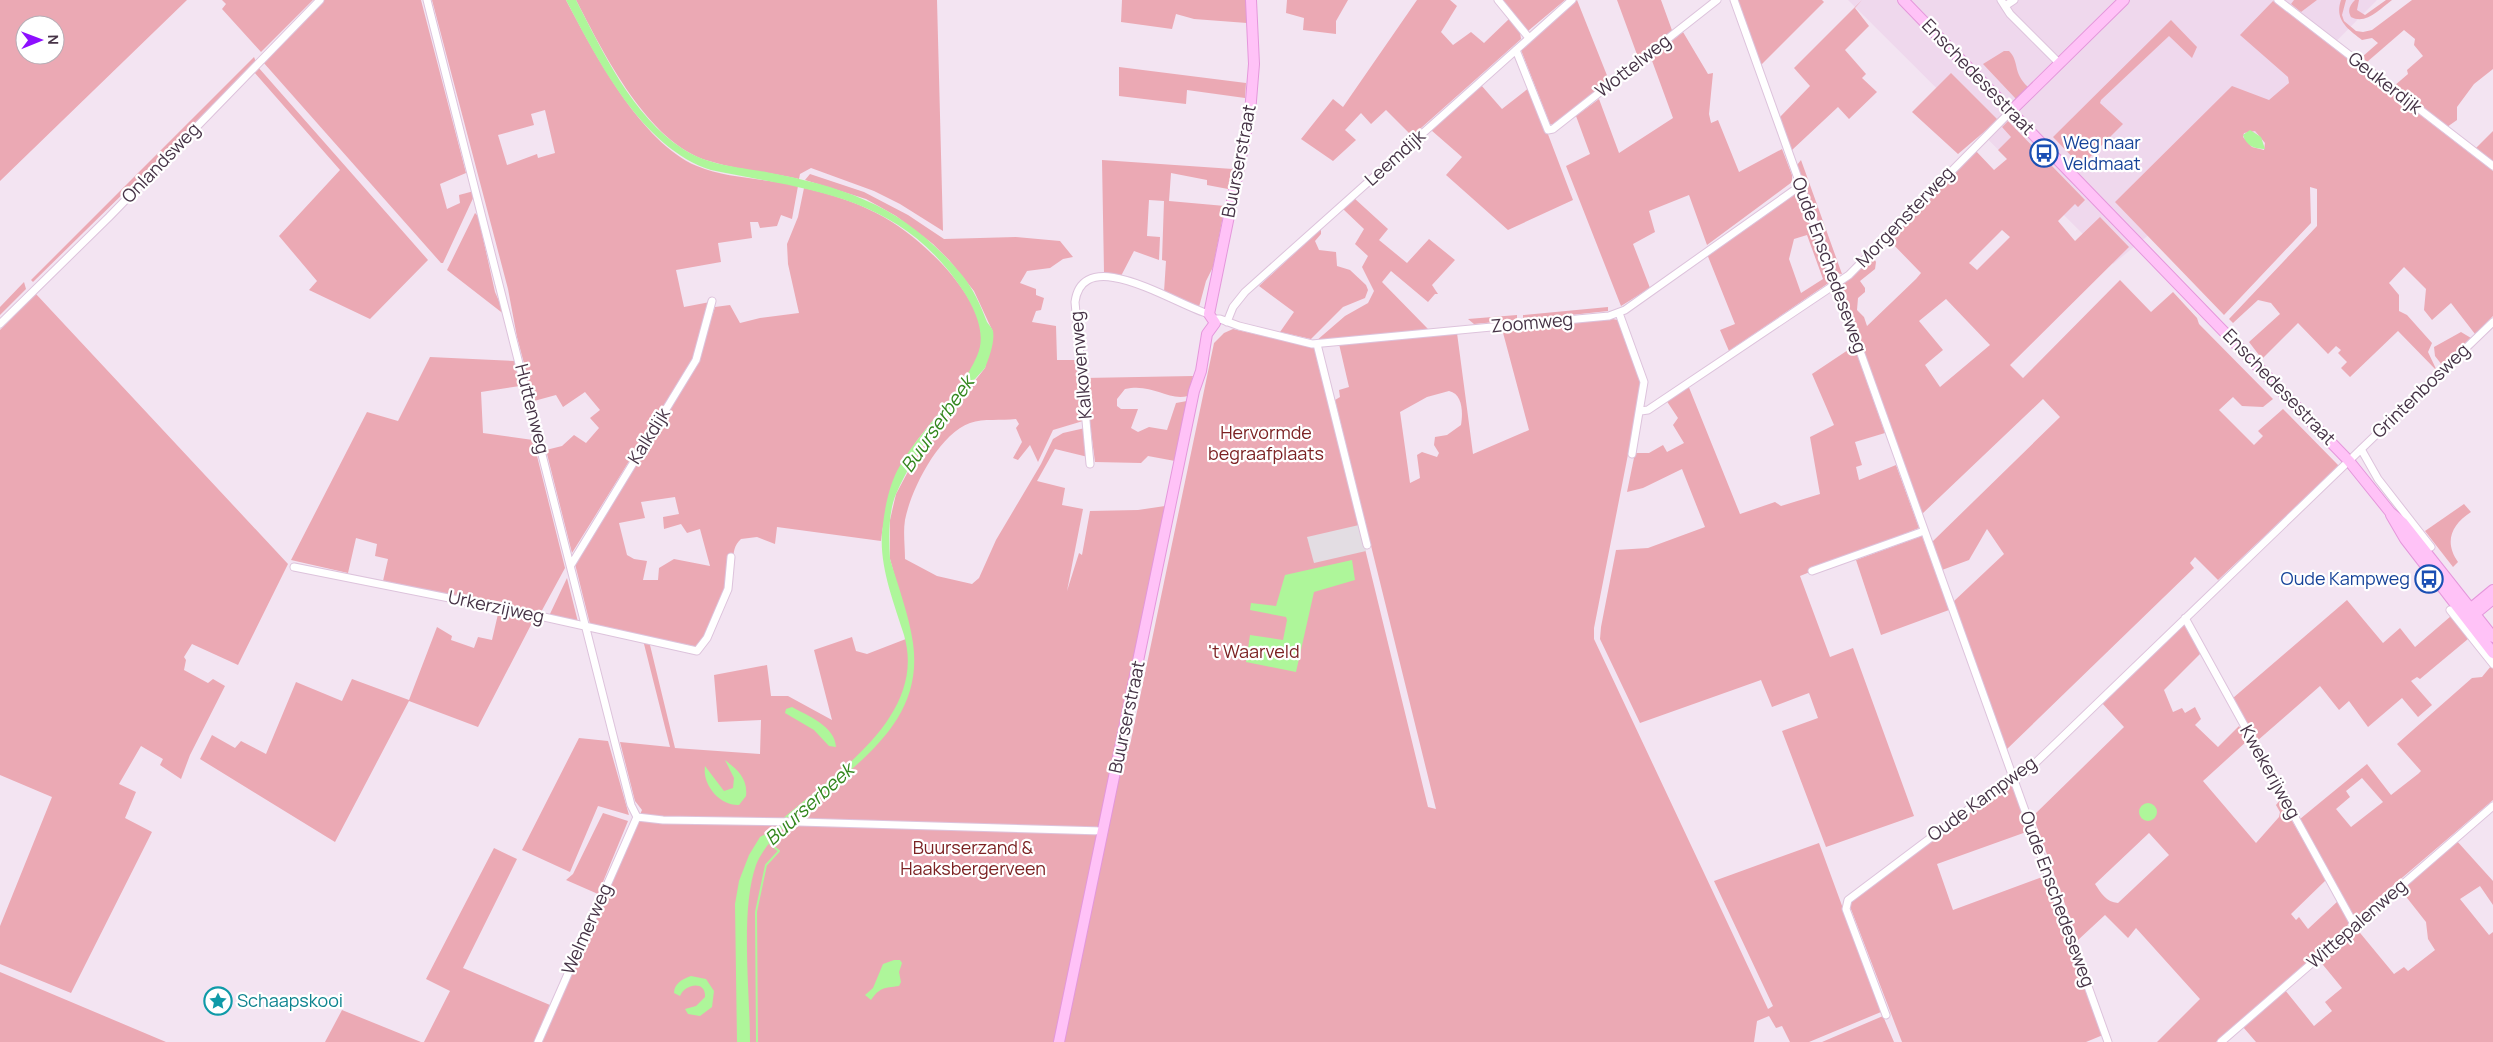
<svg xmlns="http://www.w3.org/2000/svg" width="2493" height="1042" font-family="Manrope,sans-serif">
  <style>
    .residential { fill: #efd8ed }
    .green { fill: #eba9b4; fill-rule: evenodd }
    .parking { fill: #e3dde3 }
    .water { fill: #aef69a }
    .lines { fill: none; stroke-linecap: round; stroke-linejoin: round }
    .stream { stroke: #aef69a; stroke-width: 2 }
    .street-casing { stroke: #ddc3dc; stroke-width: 9 }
    .secondary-casing { stroke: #e497db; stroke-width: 12 }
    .street { stroke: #fff; stroke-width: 7 }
    .secondary { stroke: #ffc2f7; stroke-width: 10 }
    .labels { text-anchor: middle; stroke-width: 4.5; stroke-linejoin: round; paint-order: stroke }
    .street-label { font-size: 18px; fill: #463346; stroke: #fff }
    .transit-label { font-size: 18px; fill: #164399; stroke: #fff; text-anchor: start }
    .park-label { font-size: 18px; fill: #7c2223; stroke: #fff }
    .culture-label { font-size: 18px; fill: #0d838f; stroke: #fff; text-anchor: start }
    .water-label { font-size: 19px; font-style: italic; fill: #34871e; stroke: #fff }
  </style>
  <rect width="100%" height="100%" fill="#f3e4f2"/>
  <path class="residential" d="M1848,0H2377L2277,101L2242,159L2113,264Z"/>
  <path class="green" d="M0,0H187L0,181ZM25,25H55V55H25Z
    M222,0H313L261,52L222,9L226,4Z
    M324,0H421L466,173L440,184L447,209L460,203L459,195L474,191L475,194L443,263H441L263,62Z
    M432,0H566C593,51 641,143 697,166C728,179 765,178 798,186L792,219L781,215L777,226L760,228L758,222H750L752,238L718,243L721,262L676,270L684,307L710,302L692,360L572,553L546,450L562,446L574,435L586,443L599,428L590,418L600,410L585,392L563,407L556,395L534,401L517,337L508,289ZM545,110L555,153L538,158L537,154L507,165L498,135L534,125L531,114Z
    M576,0H937L943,231L900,204L874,191L811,168L800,174L799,179C769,172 738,170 709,161C648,144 603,52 576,0Z
    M1122,0H1246L1247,23L1194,19L1176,14L1172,29L1121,22Z
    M1287,0H1348L1336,21V34L1303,30L1304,18L1286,13Z
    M1417,0H1450L1457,6L1441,32L1453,45L1471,32L1484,43L1509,19L1520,32L1521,39L1412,136L1386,110L1371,124L1361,113L1345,130L1356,140L1333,161L1301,139L1333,99L1343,107Z
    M1501,0H1565L1528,31Z
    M1577,0L1610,83L1554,125L1550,124L1521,50Z
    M1617,0H1661L1673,33L1639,60Z
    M1736,0H1822L1824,2L1761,65Z
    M1862,0L1855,8L1869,26L1845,50L1866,74L1862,78L1877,92L1849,119L1838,107L1792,150L1779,118L1810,86L1794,68Z
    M2294,0H2317L2301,12L2291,4Z
    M2341,0H2346L2342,15L2344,21L2356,31L2363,32L2372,30L2412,0H2493V69L2474,84L2457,107V120L2447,127L2394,86L2408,74L2407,70L2423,56L2414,45L2415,39L2404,30L2367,62L2362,57L2378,43L2372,38L2362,40C2348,29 2334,20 2341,0Z
    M2355,0H2359L2357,10L2365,15L2386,0H2392C2380,9 2366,25 2351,17C2347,10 2350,5 2355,0Z
    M2273,1L2493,171V316L2475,334L2451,303L2432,320L2424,310L2426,289L2404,267L2389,283L2399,295V311L2407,315L2432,343L2428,352L2437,371L2398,331L2350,377L2341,368L2347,362L2338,353L2341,350L2336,346L2328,354L2298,323L2262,359L2249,342L2280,314L2271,303L2258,300L2233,323L2229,319L2317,226V189L2310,187L2311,223L2224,315L2115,202L2232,86L2269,100L2289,83L2288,77L2240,35ZM2255,131L2265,143L2264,150L2252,147L2243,137L2244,133Z
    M2171,20L2197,47L2192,58L2169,36L2101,100L2100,103L2123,124L2081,166L2053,137Z
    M1683,32L1708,74L1713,73L1709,114L1711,123L1718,120L1739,172L1782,149L1792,175V182L1707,245L1689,195L1649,211L1655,232L1633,244L1650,288L1621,306L1566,166L1590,154L1576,116L1599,99L1619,153L1673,118L1651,58Z
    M2004,51H2009C2020,62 2012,72 2028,87L2016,99L1983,64Z
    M254,57L256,62L237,82L33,282L31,280Z
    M258,67L428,260L370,319L309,290L317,281L279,236L340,170L254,72Z
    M1119,67L1246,83L1245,98L1187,90L1186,104L1119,96Z
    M1951,73L1998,120L1958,154L1912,112Z
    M1481,85L1502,109L1530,87L1573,200L1508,230L1446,175L1462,157L1431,130Z
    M2008,121L2085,200L2078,207L2075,204L2058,221L2075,241L2100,217L2129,247L2010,365L2023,378L2120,280L2151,312L2173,292L2197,318L2199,324L2273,399L2263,407L2242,406L2233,397L2219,410L2254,445L2263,436L2258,431L2283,409L2339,466L2218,580L2195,557L2190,563L2194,568L2006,750L1953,602L2004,554L1987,529L1969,560L1942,570L1932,542L2060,417L2043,399L1922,514L1841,287L1872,255L1876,262L1875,269L1860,281L1865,288V292L1858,298L1857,310L1864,317L1867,326L1916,279L1921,273L1888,239L1975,150L1994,170L2007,159L1998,150L2011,137L2002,127ZM2002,230L2010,237L1977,270L1969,263ZM1946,299L1990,345L1940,387L1925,365L1943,350L1919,321Z
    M2493,131V162L2475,149Z
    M1102,160L1233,169L1228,189L1207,185V180L1171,173L1169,201L1225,206L1213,267L1206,281L1199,307L1164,292L1166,261L1162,260L1164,201L1149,200L1147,236L1160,237L1159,260L1134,251L1121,276L1104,272Z
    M1801,160L1842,274L1835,273L1797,165Z
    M810,174L864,192L908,215L944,239L1016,237L1060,241L1073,257L1063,259L1050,268L1027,271L1020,283L1036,289V295L1044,298L1041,310L1036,311L1032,322L1056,326L1057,360H1078L1083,421L1053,430L1038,462L1030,445L1018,460L1013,458L1022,442L1016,428L1019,424L1016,419C1001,421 984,418 970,423C939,434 911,489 905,520C903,532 905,546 905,559L937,576L972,584L979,578L996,540L1041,464L1053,439L1063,433L1085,428L1088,457L1055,449L1037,481L1065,488L1062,505L1083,509L1067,591L1079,553L1082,555L1090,511L1138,510L1165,506L1118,742L1130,745L1214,343L1224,333L1233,329L1316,348L1428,807L1436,809L1335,400L1340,397L1339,390L1349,387L1339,344L1457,333L1473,454L1529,430L1502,329L1607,318L1618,320L1641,381V388L1594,628V639L1768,1009L1773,1006L1714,881L1819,843L1881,1012L1809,1042H1790L1782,1026L1776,1028L1769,1016L1757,1021L1754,1042H540L642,810L635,801L620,742L670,747L643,640L649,641L675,748L760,754L761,720L718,722L714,675L767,665L771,696H788L832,720L814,650L852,637L856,651L867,654L911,637L890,559V520L896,494L918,453L985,368L993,332L974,291L949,260L933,244L896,216L866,199L805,180ZM1449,391C1463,394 1463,413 1461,425L1447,435L1435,437L1434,445L1439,453L1437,457L1422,452L1417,455L1420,478L1410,483L1400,412L1427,397Z
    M804,188C864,202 900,220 943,265C961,285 985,316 981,345C977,374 931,420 914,445C897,469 884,511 881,541L777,527L775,544L757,537L741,539C729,550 736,562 732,576C726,601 711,624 698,647L590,624L575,564L694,370L715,307L730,305L740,323L760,318L799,313L788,264L787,244L798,217ZM675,497L679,514L663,517L664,529L681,524L687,533L700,529L710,566L674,559L659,568L658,580H643L647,561L634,559L627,555L619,523L645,518L641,502Z
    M1798,191L1830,282L1729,351L1720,330L1735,324L1707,254ZM1807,235L1823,279L1801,293L1789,259L1794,239Z
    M1354,198L1388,229L1379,240L1407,263L1429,239L1455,260L1432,285L1438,294H1435L1428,302L1391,271L1382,282L1428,329L1316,341L1345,316L1368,303L1374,291L1362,267L1368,256L1355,244L1364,229L1343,209Z
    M475,213L478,216L495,292L505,315L447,270Z
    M1321,229V234L1315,241L1319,250L1336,252L1337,266L1350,270L1366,285L1368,290L1365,298L1343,307L1311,339L1280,332L1294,312L1259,286Z
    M24,282L26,289L0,315V307Z
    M36,294L288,564L238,665L192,644L184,657L186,660L184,670L208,683L213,679L225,686L190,755L181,779L160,765L163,759L141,746L119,784L136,792L125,818L152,832L71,993L0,964V926L52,797L0,775V330Z
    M1608,307V311L1523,320V315Z
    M1517,315V320L1474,324L1468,319Z
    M2461,332L2471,338L2442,365L2435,356L2434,347Z
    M1854,346L1885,433L1855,442L1862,465L1856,467L1859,480L1896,465L1919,528L1800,576L1830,657L1853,648L1914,816L1826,847L1782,731L1818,718L1809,693L1772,707L1761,680L1640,723L1600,639L1601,627L1616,550L1648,548L1705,527L1682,469L1643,488L1627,492L1635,453H1649L1663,445L1667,452L1684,443L1673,425L1678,418L1666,400L1688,385L1740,514L1775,502L1781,506L1820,494L1810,437L1834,425L1812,374Z
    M430,357L515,361L520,386L481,392L483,433L533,440L565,568L540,614L383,581L388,559L375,556L377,544L356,538L348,573L291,560L367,412L398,421Z
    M1193,376L1188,396C1167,401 1153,383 1125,389L1117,399V406L1121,409H1138L1131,428L1138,432L1149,427L1167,430L1176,403L1187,401L1175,461L1148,456L1141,463L1095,462L1084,378Z
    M2464,504L2471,512C2451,525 2444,542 2458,562L2453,567L2425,531Z
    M1922,536L1949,610L1881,635L1856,560Z
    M567,578L578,622L549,616Z
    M2347,600L2383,643L2400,628L2415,647L2451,616L2468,639L2420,679L2417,677L2411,681L2432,705L2418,717L2402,698L2368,727L2349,701L2339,710L2320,686L2257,741L2233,698Z
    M498,614L533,621L478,727L409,701L335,842L200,759L212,735L235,748L241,741L266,754L296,682L342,701L352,679L409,700L437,627L452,636L451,640L474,648L478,637L492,640Z
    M2184,624L2201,653L2164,690L2173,712L2182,708L2185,713L2195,707L2201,719L2195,725L2218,747L2239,726L2247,741L2203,781L2256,843L2279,817L2280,812L2276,805L2280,800L2326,880L2291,914L2296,920L2299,917L2308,929L2338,901L2349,921L2347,927L2216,1042H2157L2200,999L2136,928L2128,938L2105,915L2078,940L2033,816L2124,727L2102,703ZM2149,833L2169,855L2118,903C2106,902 2101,893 2095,884Z
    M2491,666L2493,669V800L2355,918L2352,915L2300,819L2367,764L2391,795L2418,774L2421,771L2397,744L2472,678L2482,677ZM2362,778L2383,802L2351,827L2336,809L2350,797L2346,791Z
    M579,738L608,741L629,815L598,806L570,872L522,850Z
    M2010,781L2029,831L1937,864L1953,910L2045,876L2103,1035L2086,1042H1902L1849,904Z
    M603,813L628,821L598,894L566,880L573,874Z
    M2456,840L2493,881V905L2480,886L2460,899L2489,935L2493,932V1042H2256L2243,1027L2285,990L2314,1026L2332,1011L2325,1002L2342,988L2319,960L2356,928L2394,974L2404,967L2408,971L2435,950L2428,939L2426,922L2400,889Z
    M494,848L517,859L463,968L550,1005L534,1042H424L450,991L426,979Z
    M0,972L166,1042H0Z
    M342,1010L421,1042H325Z
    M1883,1016L1894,1042H1822Z"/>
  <path class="parking" d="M1359,525L1366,551L1314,563L1307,537Z"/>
  <path class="water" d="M566,0H576C603,52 632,116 683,149C707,165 738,167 766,172C850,188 906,208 962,275C974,290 980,304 987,322C989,325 992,328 993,331C995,342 989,358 985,368C951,405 916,448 896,494C888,513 889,538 890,559C898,586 909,615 913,643C924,721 860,761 808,806C790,821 765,842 756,865C740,911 750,991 750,1042H737L735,904L739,881L749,855L760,837L776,828L781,820C833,775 928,717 904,635C893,600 877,561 883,524C885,507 889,487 897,471C919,430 958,399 977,356C987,334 975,310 964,292C901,195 813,191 711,170C642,148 598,61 566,0Z
    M2250,130L2261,137L2265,149C2255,149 2246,146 2243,135Z
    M1352,560L1355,580L1314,592L1296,672L1246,662L1250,635L1283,640L1287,620L1286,617L1250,610L1251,603L1276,606L1285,575Z
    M792,707C808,716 835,726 836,747L829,746L814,730L785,713L786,709Z
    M725,760C738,770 748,779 746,796L739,805C720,806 702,785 705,766L724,791L733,788L734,778Z
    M2139 812a9 9 0 1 1 18 0a9 9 0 1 1-18 0Z
    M894,960H900L902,963L899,972L901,982L899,986C884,988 880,987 871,1000L865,995L873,988L883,964Z
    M691,976L706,979L714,991L712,1007L700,1016L688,1014L685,1009L696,1006L705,997C706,980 685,984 680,996L674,993C674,984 682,979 691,976Z"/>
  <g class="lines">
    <path class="stream" d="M757,1042L756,912L766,865L779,851L770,844"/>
    <g class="street-casing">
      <path id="street" d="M427,0L616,747L631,805L637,817
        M1498,0L1529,38
        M1734,0L2108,1042
        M2001,0L2010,14L2060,64
        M2278,0L2493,166
        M2005,6L2014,0
        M1516,50L1548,130L1553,129L1717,0
        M1619,313L1644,382L1632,454
        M1212,319H1220L1239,326L1312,344L1609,316L1625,310L1800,186
        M1227,322L1233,307L1245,292L1572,0
        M0,324L109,217L320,0
        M1317,344L1367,545
        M1641,411L1648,410L1849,275L2011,111
        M2361,449L2378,479L2431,547
        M1090,464L1075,302C1083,242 1178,306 1209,314
        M571,565L696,360L712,301
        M294,567L544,617L697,651L707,638L728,589L731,557
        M1812,571L1924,531
        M2450,610L2493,664
        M2185,618L2355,926
        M637,817L663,820L799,822L1103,831
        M1886,1015L1846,909L1848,900L2006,781L2026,772L2493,322
        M538,1042L637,817
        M2221,1042L2493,806"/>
    </g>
    <g class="secondary-casing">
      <path id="secondary" d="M1903,0L2349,461L2390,512L2403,523L2493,637
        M2011,111L2124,0
        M2391,515L2405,539L2493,653
        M2466,614L2470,609L2493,590
        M2468,616L2475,614L2493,599
        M1059,1042L1194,391L1201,371L1207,334L1215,323L1209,314L1250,113L1254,64L1251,0"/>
    </g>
    <use href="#street" class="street"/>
    <use href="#secondary" class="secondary"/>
  </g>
  <defs>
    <g id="bus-ring" transform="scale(1.4375)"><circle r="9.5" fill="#fff" stroke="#1a4fb4" stroke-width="1.5"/><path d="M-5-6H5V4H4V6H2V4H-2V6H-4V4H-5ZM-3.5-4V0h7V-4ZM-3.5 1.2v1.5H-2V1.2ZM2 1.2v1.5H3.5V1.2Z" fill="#1a4fb4"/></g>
    <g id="sight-ring" transform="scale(1.4375)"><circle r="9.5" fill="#fff" stroke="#0f9aa8" stroke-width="1.5"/><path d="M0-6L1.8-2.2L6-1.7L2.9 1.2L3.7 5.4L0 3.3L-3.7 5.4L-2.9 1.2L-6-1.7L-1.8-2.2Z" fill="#0f9aa8"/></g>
  </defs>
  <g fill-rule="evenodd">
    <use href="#bus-ring" x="2044" y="153"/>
    <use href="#bus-ring" x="2429" y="579"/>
    <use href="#sight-ring" x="218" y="1001"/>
  </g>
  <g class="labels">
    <g class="street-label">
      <text transform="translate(1633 66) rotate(-38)" y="6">Wottelweg</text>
      <text transform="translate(1978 77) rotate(46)" y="6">Enschedesestraat</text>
      <text transform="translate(2385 83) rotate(38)" y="6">Geukerdijk</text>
      <text transform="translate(1395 158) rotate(-42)" y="6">Leemdijk</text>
      <text transform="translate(1239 161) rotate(-79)" y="6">Buurserstraat</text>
      <text transform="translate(161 163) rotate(-46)" y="6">Onlandsweg</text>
      <text transform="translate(1905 217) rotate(-46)" y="6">Morgensterweg</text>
      <text transform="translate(1829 265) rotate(70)" y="6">Oude Enschedeseweg</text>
      <text transform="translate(1532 323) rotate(-5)" y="6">Zoomweg</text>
      <text transform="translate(1081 365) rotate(-95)" y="6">Kalkovenweg</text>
      <text transform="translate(2279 387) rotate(46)" y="6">Enschedesestraat</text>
      <text transform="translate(2421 391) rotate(-44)" y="6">Grintenbosweg</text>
      <text transform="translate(532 409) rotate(76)" y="6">Huttenweg</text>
      <text transform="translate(649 436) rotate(-58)" y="6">Kalkdijk</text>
      <text transform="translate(496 607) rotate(12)" y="6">Urkerzijweg</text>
      <text transform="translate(1127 717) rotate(-78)" y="6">Buurserstraat</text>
      <text transform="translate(2270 772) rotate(61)" y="6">Kwekerijweg</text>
      <text transform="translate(1982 799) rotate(-36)" y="6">Oude Kampweg</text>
      <text transform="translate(2057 899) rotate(70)" y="6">Oude Enschedeseweg</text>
      <text transform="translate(2357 924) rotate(-41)" y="6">Wittepalenweg</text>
      <text transform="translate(587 929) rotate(-66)" y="6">Welmerweg</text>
    </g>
    <g class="transit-label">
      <text x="2063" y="149">Weg naar<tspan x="2063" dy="21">Veldmaat</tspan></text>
      <text x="2410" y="585" text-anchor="end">Oude Kampweg</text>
    </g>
    <g class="park-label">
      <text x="1266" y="439">Hervormde<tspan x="1266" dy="21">begraafplaats</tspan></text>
      <text x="1254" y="658">'t Waarveld</text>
      <text x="973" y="854">Buurserzand &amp;<tspan x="973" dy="21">Haaksbergerveen</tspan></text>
    </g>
    <g class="culture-label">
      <text x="237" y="1007">Schaapskooi</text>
    </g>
    <g class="water-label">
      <text transform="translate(937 424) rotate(-55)" y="7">Buurserbeek</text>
      <text transform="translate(809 804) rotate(-42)" y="7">Buurserbeek</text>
    </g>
  </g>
  <g transform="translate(40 40) rotate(89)"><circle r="24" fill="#ffffff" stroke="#b5adb5"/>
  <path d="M0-4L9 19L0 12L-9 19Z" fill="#8d0fff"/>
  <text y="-8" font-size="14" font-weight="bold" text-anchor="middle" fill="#463346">N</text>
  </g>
</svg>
